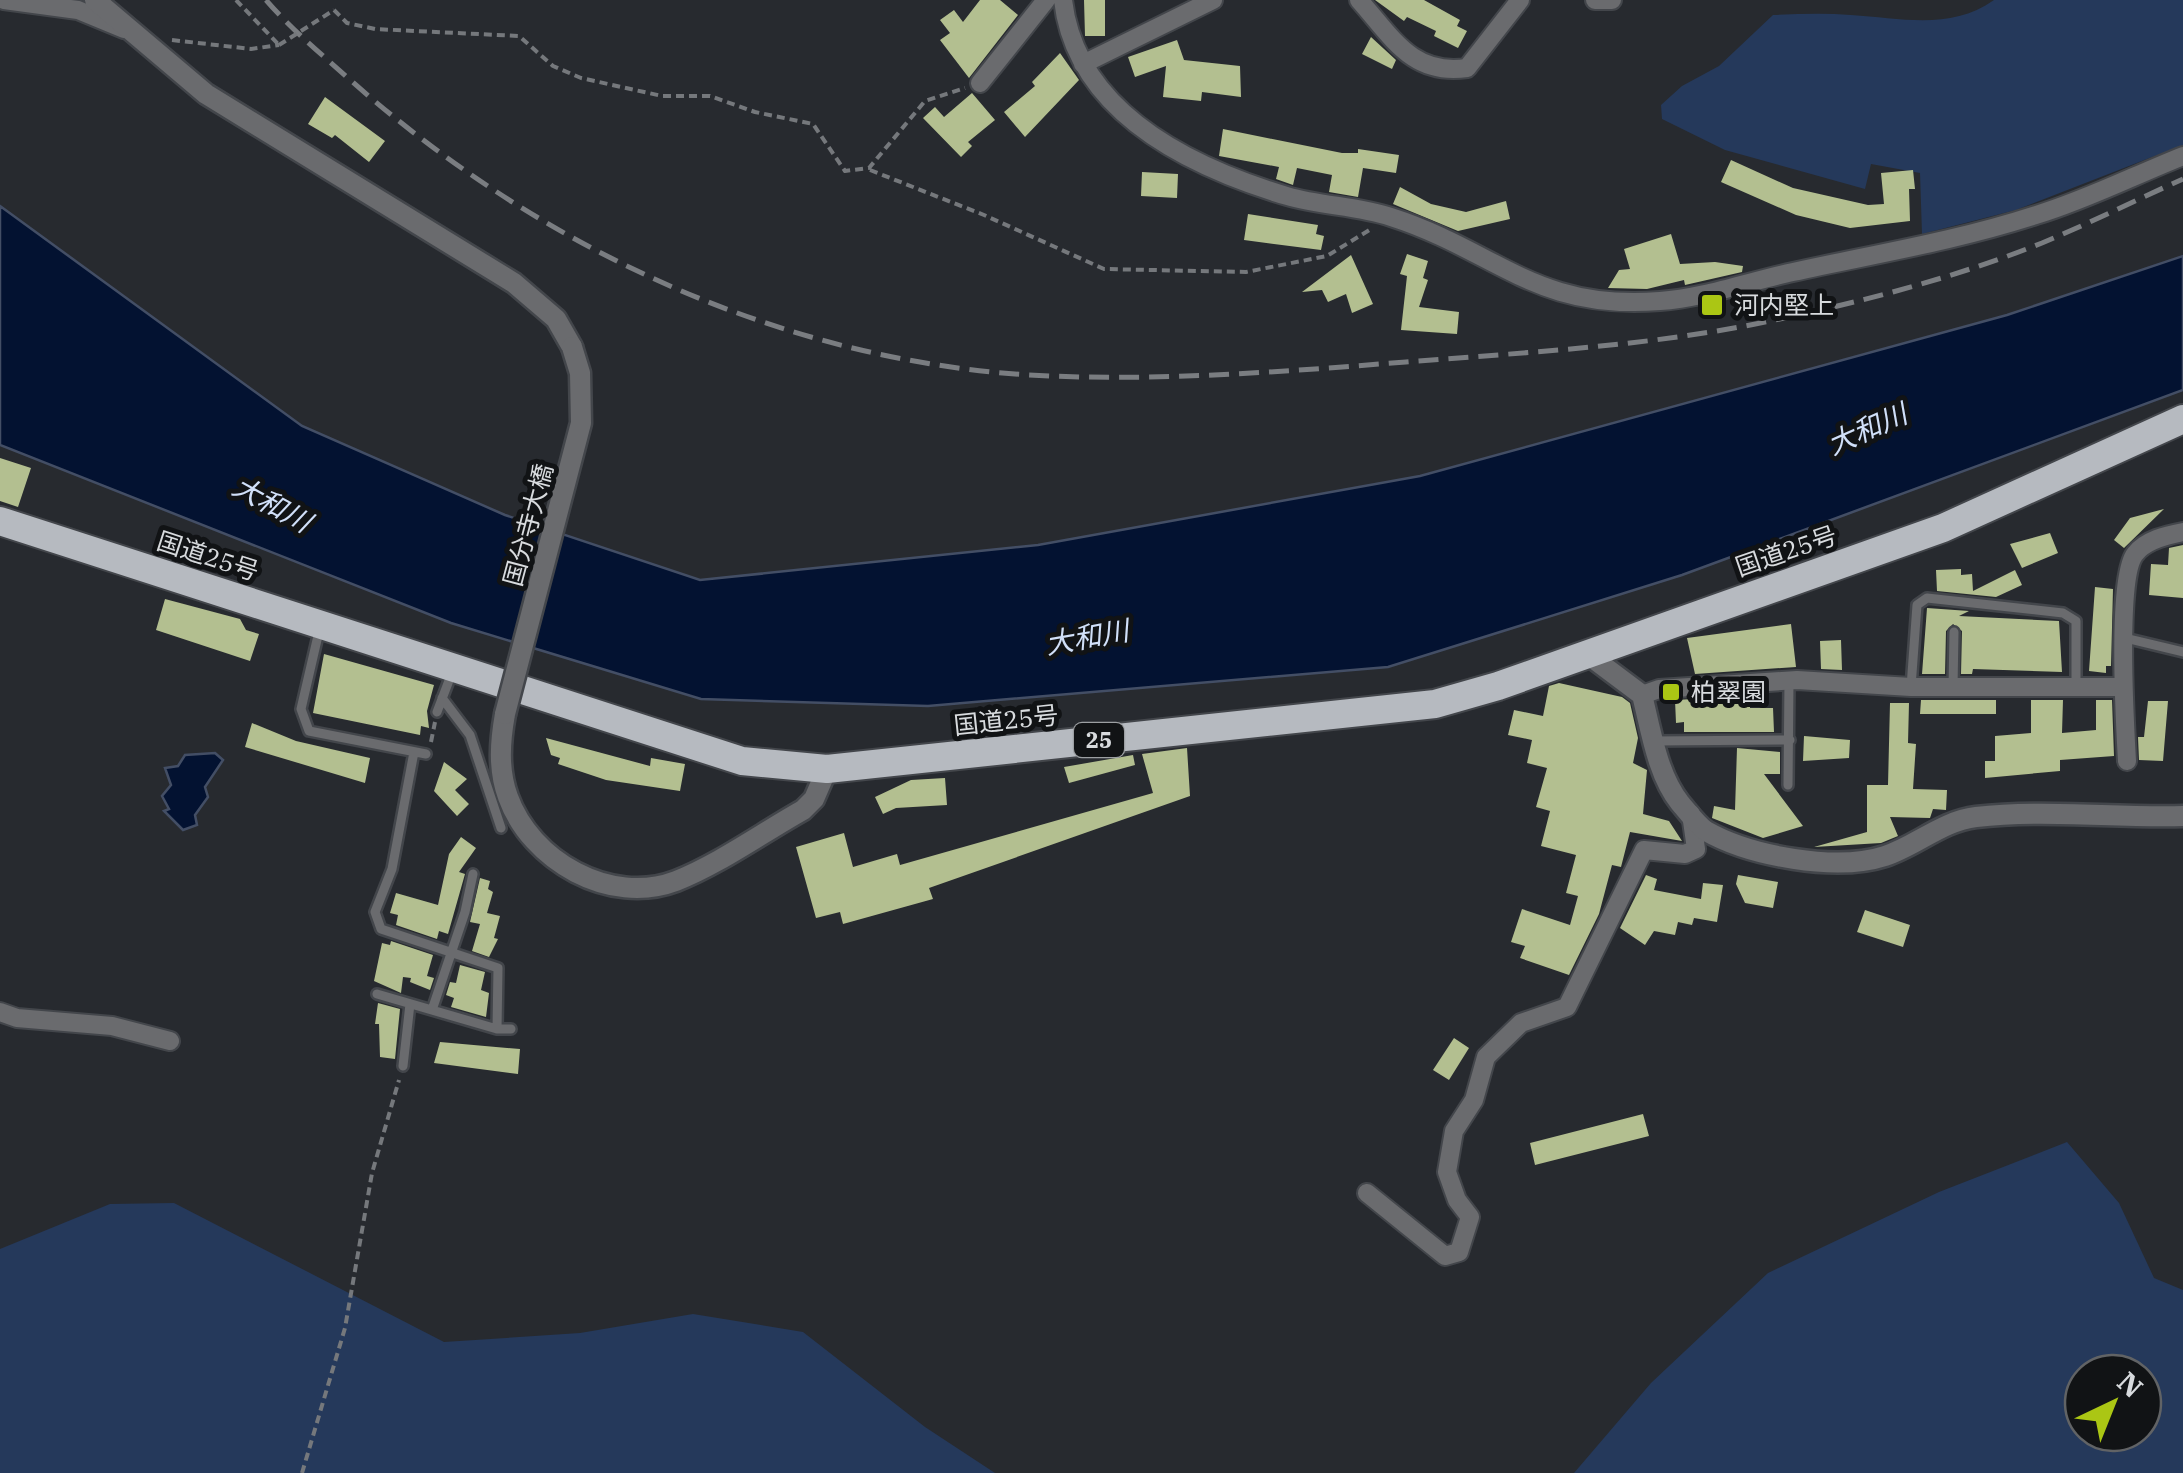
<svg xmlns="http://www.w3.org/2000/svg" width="2183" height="1473" font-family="'IBM Plex Serif','Noto Sans JP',serif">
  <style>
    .green { fill: #25395b; fill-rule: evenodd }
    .water { fill: #031231; stroke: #434e65; stroke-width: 2.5 }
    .building { fill: #b3bf90 }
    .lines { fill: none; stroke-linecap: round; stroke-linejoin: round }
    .service-casing { stroke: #43464b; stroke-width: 14 }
    .minor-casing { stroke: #43464b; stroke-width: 22 }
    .tertiary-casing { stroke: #43464b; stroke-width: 25 }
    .trunk-casing { stroke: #43464b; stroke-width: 32 }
    .path { stroke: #75787c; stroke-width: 4; stroke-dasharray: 8 5; stroke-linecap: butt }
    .service { stroke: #6a6b6e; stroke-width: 9 }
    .minor { stroke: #6a6b6e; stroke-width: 18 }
    .tertiary { stroke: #6a6b6e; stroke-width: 20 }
    .trunk { stroke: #b6bac0; stroke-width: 28 }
    .rail { stroke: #7a7d81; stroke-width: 5; stroke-dasharray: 20 10; stroke-linecap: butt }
    .tertiary-bridge-casing { stroke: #43464b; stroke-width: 25; stroke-linecap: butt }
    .path-bridge { stroke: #75787c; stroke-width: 4; stroke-dasharray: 8 5; stroke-linecap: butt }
    .tertiary-bridge { stroke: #6a6b6e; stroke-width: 20 }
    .poi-dot { fill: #abc614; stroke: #111315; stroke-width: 4 }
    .labels { text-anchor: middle; stroke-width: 10; stroke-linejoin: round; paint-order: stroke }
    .shield { fill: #111315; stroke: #9c9fa2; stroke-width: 2.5 }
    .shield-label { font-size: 22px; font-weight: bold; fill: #d8dbde }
    .poi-label { font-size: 25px; fill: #d8dbde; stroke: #111315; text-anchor: start }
    .street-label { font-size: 25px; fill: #d8dbde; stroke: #111315 }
    .water-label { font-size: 28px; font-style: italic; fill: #d1e0f9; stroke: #111315 }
  </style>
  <rect width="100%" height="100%" fill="#272a2f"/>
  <path class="green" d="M1994,0H2183V145L2016,210L1922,234L1920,173L1871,164L1865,189L1725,150L1662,119L1661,105L1682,86L1719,66L1773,15C1799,14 1825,13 1851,15C1902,18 1950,31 1994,0Z
    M2067,1142L2119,1203L2154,1278L2183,1290V1473H1574L1651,1383L1768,1273L1939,1192ZM2083,1373H2143V1433H2083Z
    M174,1203L444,1342L580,1333L693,1314L803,1332L925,1427L995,1473H0V1249L110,1204Z"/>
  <path class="water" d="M0,206L302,426L505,515L700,580L1038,545L1420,476L2007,315L2183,256V390L1682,575L1388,667L928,706L701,699L451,623L0,445Z
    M215,753L223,760L205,787L208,797L195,815L197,825L183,830L164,811L169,809L162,796L171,785L165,768L178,766L185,755Z"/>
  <path class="building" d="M980,0H1000L1018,15L969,78L940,40L950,33L940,20L954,10L963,22Z
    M1084,0H1105V36H1085Z
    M1375,0H1424L1460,20L1457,26L1467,31L1458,48L1434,36L1436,31L1407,17L1404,21Z
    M1371,37L1396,60L1392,69L1362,54Z
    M1177,40L1184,60L1240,66L1241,97L1202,92L1201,101L1163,97L1166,66L1135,77L1128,57Z
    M1060,53L1079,80L1025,137L1004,112L1035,86L1032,82Z
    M972,93L995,120L968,142L972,146L961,157L923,118L935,107L944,117Z
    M325,97L385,141L369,162L335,135L332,138L308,124Z
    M1223,129L1342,153H1358V149L1399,155L1396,173L1363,168L1358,197L1329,192L1332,175L1297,168L1293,185L1276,179L1279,167L1219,156Z
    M1731,160L1793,188L1868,205L1884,204L1881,173L1913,170L1915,189H1909L1910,221L1850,228L1796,215L1721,182Z
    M1142,172L1178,174L1177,198L1141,196Z
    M1400,187L1431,204L1466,212L1506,201L1510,219L1458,231L1393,204Z
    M1248,214L1318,225L1316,234L1324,236L1321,250L1244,240Z
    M1671,234L1680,264L1715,262L1743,266L1742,272L1685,285L1684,280L1647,289L1608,288L1619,270L1630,269L1624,249Z
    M1407,254L1428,261L1423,278L1428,280L1419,307L1459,312L1457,334L1401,330L1407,276L1400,274Z
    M1351,255L1373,304L1352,313L1346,294L1328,302L1322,290L1302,292Z
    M0,458L31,468L18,507L0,501Z
    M2164,509L2124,548L2114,540L2130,518Z
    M2050,533L2058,553L2022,568L2010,544Z
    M2183,545V598L2149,595L2151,564L2168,565L2169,548Z
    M1961,569V575L1972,574L1973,591L2015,570L2022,585L1996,597L1937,591L1936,570Z
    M2095,587L2113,589L2111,666H2106V673L2089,671Z
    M165,599L240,619L246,630L259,634L250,661L156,630Z
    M1927,608L1969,611L1959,616L2059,621L2062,672L1973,669L1972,674H1961L1962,631L1953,624L1946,631L1945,674H1922Z
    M1791,624L1796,667L1695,674L1687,638Z
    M1841,640L1842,670L1821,669L1820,641Z
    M324,654L434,685L427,711L429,728L421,726L420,735L313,713Z
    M1559,683L1622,697L1630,703L1638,738L1633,763L1647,770L1643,814L1669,821L1682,841L1630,832L1621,867L1612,865L1599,914L1569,975L1520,958L1525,946L1511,942L1522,909L1570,925L1578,896L1566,893L1576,855L1541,846L1550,811L1536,807L1547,768L1527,763L1532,740L1508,735L1514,710L1543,716L1549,686Z
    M1750,696V708H1773L1774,732H1684V722L1676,723L1675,700Z
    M1921,700H1996V714H1920Z
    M2031,700H2063L2062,733L2096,730V700H2112L2114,756L2060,760V771L1985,778V761H1995V736L2031,733Z
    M2148,701H2168L2163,761L2139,760L2138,737H2144Z
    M1890,703H1909L1908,743L1916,744L1913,789L1947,790L1946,810L1933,809L1930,818L1890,817L1898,836L1881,843L1814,847L1867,832V785H1888Z
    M252,723L296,741L370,758L365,783L245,747Z
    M1804,736L1850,740L1849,758L1803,761Z
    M546,738L650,766L651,758L685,764L680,791L606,780L558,764L560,758L551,755Z
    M1187,748L1190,796L929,888L933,899L843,924L840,912L816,918L796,847L844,833L853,867L897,854L900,865L1153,793L1142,754Z
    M1737,748L1780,752V774H1764L1803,826L1763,838L1712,818L1714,806L1735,810Z
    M1133,755L1135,765L1069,783L1064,767Z
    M444,762L467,779L455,790L469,804L457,816L434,791Z
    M945,778L947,805L896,808L883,814L875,797L911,780Z
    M461,837L476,848L459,872L465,874L448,934L439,931L437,939L396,925L398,915L390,913L396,893L438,905L449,854Z
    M1646,875L1657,879L1654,890L1701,899L1703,883L1723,885L1717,922L1694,918L1692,925L1678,922L1675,935L1654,931L1645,945L1620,928Z
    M1738,875L1778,882L1773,908L1745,903L1736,884Z
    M480,878L490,881L488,889L493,892L487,913L500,916L494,938L498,939L489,957L472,951L480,924L470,922Z
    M1865,910L1910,925L1903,947L1857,932Z
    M391,941L433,955L427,976L434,978L430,990L410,982L411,978L403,977L401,993L374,981L382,943L390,945Z
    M460,965L485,972L481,990L489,993L486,1017L451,1007L454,998L446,995L450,982L456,983Z
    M378,1003L400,1009L395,1059L380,1057L379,1024H375Z
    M1454,1038L1469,1048L1449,1080L1433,1070Z
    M440,1042L520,1049L518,1074L434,1063Z
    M1643,1114L1649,1136L1535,1165L1530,1143Z"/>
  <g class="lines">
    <g class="service-casing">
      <path id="service" d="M320,627L301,709L309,731L426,754
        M2125,638L2183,652
        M1911,687L1917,605L1927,598L2063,613L2076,621V686
        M1953,688L1954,632
        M442,698L470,735L501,828
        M437,712L453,670
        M1654,741L1790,740
        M414,752L392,869L375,912L381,929L498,968L497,1029
        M1788,785L1789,681
        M377,994L497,1029H511
        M432,1010L465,912L473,874
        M403,1066L410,1004"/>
    </g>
    <g class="minor-casing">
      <path id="minor" d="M4,0L78,10L124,29
        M1063,0C1076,112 1190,167 1287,196C1321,206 1358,206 1391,217C1497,251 1535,311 1660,301C1704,298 1750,281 1793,272C1875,254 1956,241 2036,215C2086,200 2135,175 2183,156
        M1359,0C1392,37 1412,76 1467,68L1520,0
        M1595,0H1612
        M1083,64L1213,0
        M980,83L1046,0
        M1642,695L1659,689L1797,680L1911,687H2122
        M2127,761C2125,726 2116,578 2135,554C2145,540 2167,535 2183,532
        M0,1012L17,1018L112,1026L170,1041
        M1367,1193L1445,1256L1459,1252L1470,1217L1457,1200L1447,1172L1454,1131L1474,1100L1486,1057L1521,1023L1567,1007L1644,850L1685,854L1696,849L1691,814"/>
    </g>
    <g class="tertiary-casing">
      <path id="tertiary" d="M95,0L206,94L514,283L556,319L572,347
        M1586,653L1642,695C1651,730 1657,774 1680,803C1687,811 1697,825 1706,831C1750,856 1836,872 1885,856C1916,846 1942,821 1976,817C2044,809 2114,818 2183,816
        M505,714C500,742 498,770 508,797C531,861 610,906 676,881C719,864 762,833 803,810L814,799L827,769"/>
    </g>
    <g class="trunk-casing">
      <path id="trunk" d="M0,521L742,761L827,769L1435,704L1498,686L1943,528L2183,419"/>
    </g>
    <path class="path" d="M236,0L279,45
      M334,10L347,23L375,29L519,36L553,66L581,78L662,96H710L755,112L813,124L845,171L869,168L925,101L965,88
      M172,40L251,49L279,45
      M870,170L984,215L1104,269L1246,272L1327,256L1371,229
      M431,742L435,722
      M302,1473L345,1328L372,1173L399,1080"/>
    <use href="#service" class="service"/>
    <use href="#minor" class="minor"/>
    <use href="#tertiary" class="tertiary"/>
    <use href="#trunk" class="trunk"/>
    <path class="rail" d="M266,0C291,29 320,53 348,78C532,242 767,355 1015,374C1145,383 1277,372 1406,362C1529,352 1654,346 1775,320C1865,301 1957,277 2042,243C2090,223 2136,200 2183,179"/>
    <g class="tertiary-bridge-casing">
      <path id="tertiary-bridge" d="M505,714L581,423L580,373L572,347"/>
    </g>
    <path class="path-bridge" d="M279,45L334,10"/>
    <use href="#tertiary-bridge" class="tertiary-bridge"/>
  </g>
  <g class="poi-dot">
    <rect x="1700" y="293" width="24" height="24" rx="5"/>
    <rect x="1661" y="682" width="20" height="20" rx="5"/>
  </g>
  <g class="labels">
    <rect class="shield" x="1074" y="723" width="50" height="34" rx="8"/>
    <g class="shield-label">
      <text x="1099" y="748">25</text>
    </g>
    <g class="poi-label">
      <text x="1734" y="314">河内堅上</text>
      <text x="1691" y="701">柏翠園</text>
    </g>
    <g class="street-label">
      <text transform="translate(528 525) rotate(-75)" y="9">国分寺大橋</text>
      <text transform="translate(1786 551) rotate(-19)" y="9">国道25号</text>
      <text transform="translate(208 556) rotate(18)" y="9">国道25号</text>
      <text transform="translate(1006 720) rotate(-6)" y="9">国道25号</text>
    </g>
    <g class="water-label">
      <text transform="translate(1867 429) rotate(-24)" y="10">大和川</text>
      <text transform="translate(272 504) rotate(29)" y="10">大和川</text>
      <text transform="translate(1087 637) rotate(-10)" y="10">大和川</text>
    </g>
  </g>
  <g transform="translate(2113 1403) rotate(43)"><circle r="48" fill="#111315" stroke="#616365" stroke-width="2.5"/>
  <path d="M0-8L18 38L0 25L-18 38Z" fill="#abc614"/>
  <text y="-15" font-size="28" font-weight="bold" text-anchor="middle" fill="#d8dbde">N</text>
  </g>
</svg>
